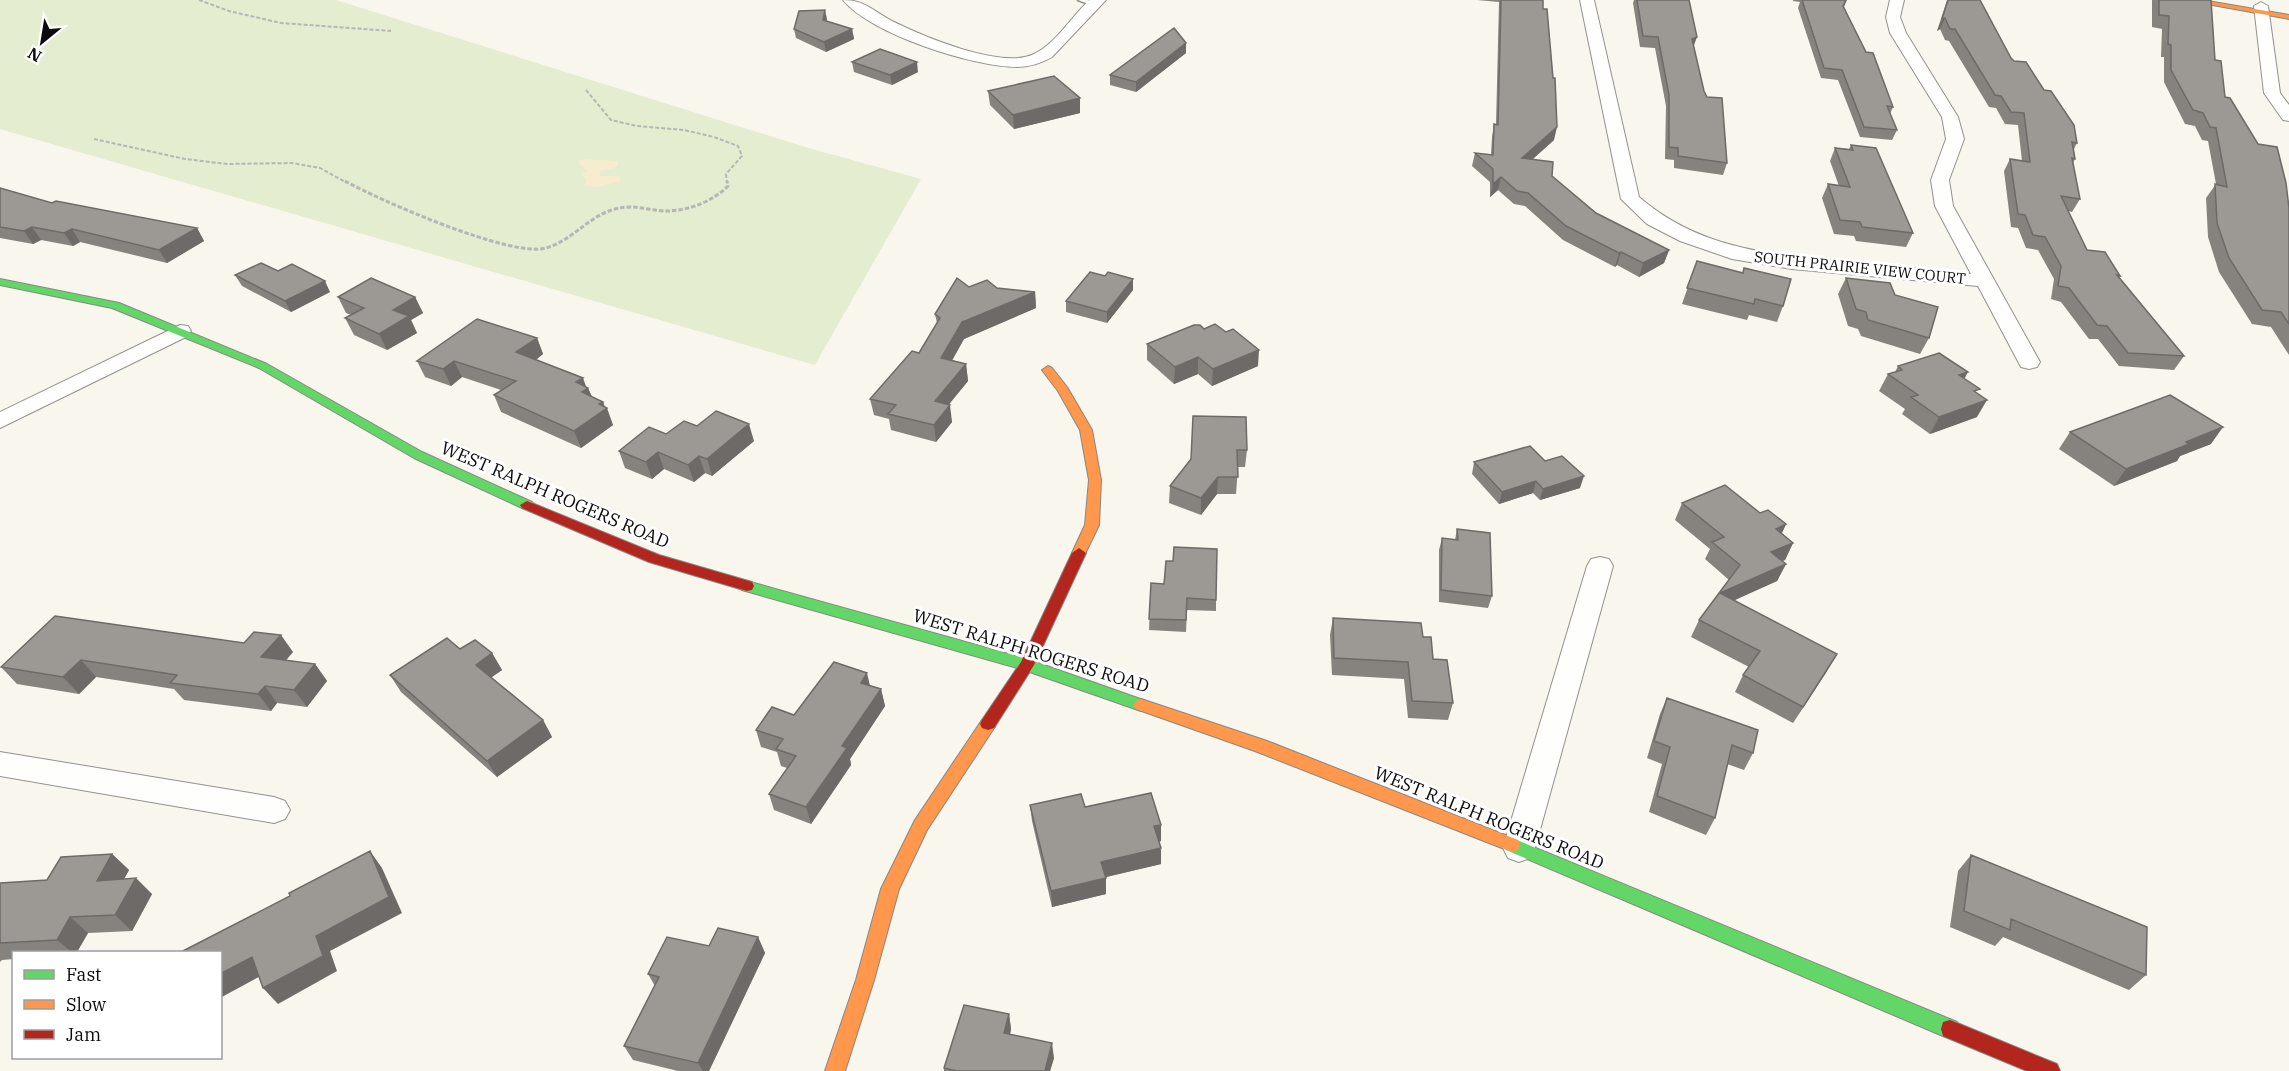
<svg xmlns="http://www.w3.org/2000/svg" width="2289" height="1071" font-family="'IBM Plex Serif',serif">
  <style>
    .green { fill: #e4edcf }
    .sand { fill: #f8ecd0 }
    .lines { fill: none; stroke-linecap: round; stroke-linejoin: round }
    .lane-casing { stroke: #92918d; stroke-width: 3 }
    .street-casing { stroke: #92918d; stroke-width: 2 }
    .fast-casing { stroke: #898784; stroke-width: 2 }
    .slow-casing { stroke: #898784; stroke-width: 2 }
    .jam-casing { stroke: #898784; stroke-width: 2 }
    .path-far1 { stroke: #b7b6b5; stroke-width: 2; stroke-dasharray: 4 2; stroke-linecap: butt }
    .path { stroke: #b7b6b5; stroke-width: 3; stroke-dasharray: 4.5 2; stroke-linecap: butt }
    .lane { fill: #fefefc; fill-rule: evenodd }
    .street { fill: #fefefc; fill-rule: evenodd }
    .fast { fill: #63d668; fill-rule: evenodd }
    .slow { fill: #ff974d; fill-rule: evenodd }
    .jam { fill: #b3261e; fill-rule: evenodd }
    .wall { fill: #86837f }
    .shaded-wall { fill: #6d6a68 }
    .building { fill: #9c9894; stroke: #6d6a68; stroke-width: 1.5 }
    .labels { text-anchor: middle; stroke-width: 6; stroke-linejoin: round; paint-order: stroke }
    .far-street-label { font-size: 15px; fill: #0b0b0b; stroke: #fff }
    .street-label { font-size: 18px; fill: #0b0b0b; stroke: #fff }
  </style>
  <rect width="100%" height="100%" fill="#f9f6ee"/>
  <path class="green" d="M0,0H336L805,147L921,179L815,365L0,129Z"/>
  <path class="sand" d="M583,159L618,161V164L615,168L601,170L599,174L601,176H619L621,181L597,187L584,186L586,181L582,174L586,171L578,162Z"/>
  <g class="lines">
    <g class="lane-casing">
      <path id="lane" d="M1078,0H1088L1097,4L1094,6Z"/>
    </g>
    <g class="street-casing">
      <path id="street" d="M843,0C865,0 873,11 892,21C922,36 1002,70 1034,54C1057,43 1071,16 1090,0H1106L1052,57C1042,63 1029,67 1017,67C974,67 870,34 843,0Z
        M1580,0H1594L1639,197C1699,249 1771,255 1848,262C1889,266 1930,270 1971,274L1935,206L1931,180L1946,139L1942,117L1890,33L1886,17L1890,0H1904L1900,17L1906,33L1958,117L1964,139L1949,180L1953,206L2040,362L2037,367L2029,369L2021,367L1978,286L1792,269L1732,259L1680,241L1647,224L1621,199Z
        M2261,2L2268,6L2280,93L2289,105V121L2283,120L2264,93L2254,6Z
        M180,325L188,326L191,331L188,336L0,428V412Z
        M1600,557L1609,559L1613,566L1535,848L1530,858L1519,862L1508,858L1503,848L1587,566L1591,559Z
        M0,752L274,797L285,801L290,810L285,819L274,823L0,776Z"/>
    </g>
    <g class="fast-casing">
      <path id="fast" d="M0,279L119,303L267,364L422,452L532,502L534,505L527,509L522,508L414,458L259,368L112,308L0,285Z
        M747,581L1027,659L1146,701L1149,705L1146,709L1141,711L1024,670L742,590L740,586L742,582Z
        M1512,838L1957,1022L1959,1029L1957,1036L1950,1038L1943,1036L1506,850L1504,845L1506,840Z"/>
    </g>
    <g class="slow-casing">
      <path id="slow" d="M2185,0H2202L2289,15V19Z
        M1048,366L1052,368L1067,387L1092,430L1101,480L1099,525L1084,556L1079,558L1072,553L1085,525L1089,480L1080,430L1058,391L1042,370Z
        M1141,699L1267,741L1518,840L1520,845L1518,850L1512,852L1255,751L1136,709L1133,705L1136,701Z
        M988,718L994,720L996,724L994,728L927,830L899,889L874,980L845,1071H825L856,980L881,889L915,820L982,720Z"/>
    </g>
    <g class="jam-casing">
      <path id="jam" d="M527,501L659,555L752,582L754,586L752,590L747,591L649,562L522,508L520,505Z
        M1079,548L1086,553L1034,665L994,728L988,730L982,728L980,724L982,720L1021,662L1072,553Z
        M1950,1020L2057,1064L2060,1071H2027L1943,1036L1941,1029L1943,1022Z"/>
    </g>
    <path class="path-far1" d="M199,0L229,11L281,23L391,31
      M586,90L611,120L637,126L684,130L714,137L738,146L742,156L726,174L727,183
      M94,139L185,159L227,164L292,163L320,168L347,183"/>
    <path class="path" d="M345,181C379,200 511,258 546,248C579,238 592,208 630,207C642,207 654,211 666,211C689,211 713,201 728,186L727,181"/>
    <use href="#lane" class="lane"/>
    <use href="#street" class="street"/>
    <use href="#fast" class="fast"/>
    <use href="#slow" class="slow"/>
    <use href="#jam" class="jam"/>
  </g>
  <path class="wall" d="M1477,0H1543V9L1554,140L1532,160L1552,176L1596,213L1669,250L1664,263L1639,277L1617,265L1615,267L1563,240L1525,206L1514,204L1498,190L1490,197V182L1472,166L1475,153L1491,155L1492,137L1494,124H1496L1499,2Z
    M1634,0H1689L1694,47L1704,91L1727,163L1723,175L1674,168V160L1665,159L1666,106L1655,48L1640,47L1633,3Z
    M1793,0H1847L1844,7L1893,107L1890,114L1897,130L1892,140L1860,137L1838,80L1821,78L1798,8L1800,2L1793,1Z
    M1947,0H1981L1980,1L2011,58L2077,143L2074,149L2075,159L2073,163L2080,199L2072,212L2068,211L2087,250L2120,276L2119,278L2184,356L2174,370L2119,366L2098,339H2089L2061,302L2051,299L2054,279L2038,250L2026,248L2018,228L2011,227L2004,171L2010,159L2022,161L2018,125L2005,124L1996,108L1989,107L1949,41L1945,40L1940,29L1937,31Z
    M2152,0H2211L2215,60L2225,97L2289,208V355L2271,327L2252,324L2219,272L2208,237L2206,198L2216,184L2208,141L2202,140L2195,126L2185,124L2164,82V57H2161L2162,29L2152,27Z
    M827,19L826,21L852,29L854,39L826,52L796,38L794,29Z
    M1186,43V53L1136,92L1110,85V75Z
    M852,62L918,72L892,85L854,72Z
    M988,91L1080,98V113L1014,129L990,105Z
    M1851,145L1913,233L1906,247L1856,241L1854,236L1834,234L1822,198L1828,184L1839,186L1830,161L1835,148L1849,149Z
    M0,188L52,203L197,228L204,241L167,263L80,242L73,246L41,240L33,244L0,238Z
    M1697,261L1783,306L1777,322L1749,315L1747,320L1682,304Z
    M278,271L330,292L291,312L242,286L235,275Z
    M1846,278L1895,295L1929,338L1920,354L1861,336L1858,329L1848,326L1838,294Z
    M969,287L997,288L1035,292L1036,308L964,339L952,360L966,364L968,381L948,405L952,422L936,442L891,430L889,419L874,415L870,399L919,353L937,323L935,314Z
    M1133,290L1107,323L1066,312V301Z
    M338,297H415L423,313L411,320L417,333L387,350L354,335L345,318L351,315L346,313Z
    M537,338L543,354L536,360L588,388L592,397L603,402L613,425L581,448L501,412L494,395L501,390L462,377L451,386L425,377L417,361Z
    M1147,344L1258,366L1212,386L1198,374L1174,384L1147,360Z
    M1898,366L1965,379L1977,393V417L1930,434L1902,414L1905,409L1879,391L1888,374L1895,372Z
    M1246,417L1247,450L1245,467H1238L1236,494H1217L1201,515L1169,503L1170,486Z
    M697,426L754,441L712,476L705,473L694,482L664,469L652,479L625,468L619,451L666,434Z
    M2070,432L2211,444L2180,456L2177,461L2114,486L2059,449Z
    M1545,461L1580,488L1540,500L1533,493L1499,504L1472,474L1474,462Z
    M1682,503L1760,513L1786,524L1782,533L1793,543L1785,560L1782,561L1786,564L1777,581L1734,600L1827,671L1793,723L1735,692L1743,675L1749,667L1691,637L1699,620L1729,580L1705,559L1710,549L1675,520Z
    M1457,529L1492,596L1488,608L1439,602V550L1442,538L1455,540Z
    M1151,583L1216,600V611L1187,610L1186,632L1149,630Z
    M55,616L293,652L286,660L315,664L327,681L307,707L277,703L271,711L184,700L174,689L96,677L79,694L17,684L1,667Z
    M1333,618L1423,637L1453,703L1448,720L1408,718L1404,679L1332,675L1330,635Z
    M460,649L492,653L502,670L491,677L543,720L552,737L497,777L401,692L390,675Z
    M870,686L881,689L885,706L850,759L851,765L811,824L774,810L769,794L787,768L781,766L777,752L761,747L756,730Z
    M1667,698L1753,753L1744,770L1727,764L1715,818L1706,835L1649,812L1662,764L1647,758L1660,714Z
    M1030,805L1085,807L1161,825V841L1159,842L1161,864L1106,877V894L1052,907L1032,821Z
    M112,854L129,870L124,879L152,894L132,931L88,933L77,952H14V959L2,960L0,962V883L47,880Z
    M1971,855L2146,975L2129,990L2003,937L1995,946L1950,927L1958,871Z
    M758,937L765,953L709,1071H678L633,1060L624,1046L655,986L648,974L709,946Z
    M1009,1014L1011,1029L1010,1035L1054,1058L1050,1071H944V1068Z"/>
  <path class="shaded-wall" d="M825,10L827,19L824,29L823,20Z
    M1945,18L1940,29L1937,31L1942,19Z
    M852,29L854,39L826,52L824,42Z
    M1697,37L1693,48L1692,39Z
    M1186,43V53L1136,92V82Z
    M917,62L918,72L892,85L890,75Z
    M1080,98V113L1014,129L1013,115Z
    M1557,127L1554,140L1519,171L1522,158Z
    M1501,177L1498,190L1490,197L1493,184Z
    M32,227L41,240L33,244L24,231Z
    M197,228L204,241L167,263L159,250Z
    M72,229L80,242L73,246L64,233Z
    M1669,250L1664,263L1639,277L1643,263Z
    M1621,252L1617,265L1615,267L1619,253Z
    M1133,279V290L1107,323V312Z
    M325,281L330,292L291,312L285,301Z
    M1035,292L1036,308L964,339L944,375L941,358L962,322Z
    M415,297L423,313L411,320L417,333L387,350L379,334L393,310Z
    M537,338L543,354L523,369L516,352Z
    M1259,350L1258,366L1212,386L1213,369Z
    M1198,357V374L1174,384L1175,367Z
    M454,361L462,377L451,386L443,369Z
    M966,364L968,381L938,418L935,401Z
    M1968,372L1959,389V375Z
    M583,378L587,389L588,388L595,404L588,409L576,382Z
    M1987,400L1977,417L1930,434L1939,417Z
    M603,402L605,409L607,408L613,425L581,448L574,431L599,404Z
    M950,405L952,422L936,442L934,425Z
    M749,424L754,441L712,476L707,459Z
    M2223,427L2211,444L2180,456L2177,461L2114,486L2126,469L2186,442Z
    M658,452L664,469L652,479L646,462Z
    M699,456L705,473L694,482L688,465Z
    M1584,476L1580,488L1540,500L1543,489Z
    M1218,477L1217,494L1201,515V498Z
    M1536,481L1533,493L1499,504L1502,492Z
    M1786,524L1778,541L1776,529Z
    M1793,543L1785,560L1763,569L1771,552Z
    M1786,564L1777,581L1713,610L1720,593Z
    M281,635L293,652L274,674L261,657Z
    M492,653L502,670L485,682L476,665Z
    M1837,654L1827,671L1793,723L1803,707Z
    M81,660L96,677L79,694L63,677Z
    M315,664L327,681L307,707L294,690Z
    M867,673L871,690L861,683Z
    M265,686L277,703L271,711L258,694Z
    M881,689L885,706L850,759L851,765L811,824L806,807L842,746Z
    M543,720L552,737L497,777L487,761Z
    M1161,825V841L1154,843V826Z
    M1161,848V864L1102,878L1101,862Z
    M370,851L382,868L402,913L330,951L337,971L278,1004L263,988L316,936Z
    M112,854L129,870L114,897L97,881Z
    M136,878L152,894L132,931L115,915Z
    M1106,878V894L1052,907L1051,891Z
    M70,917L88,933L77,952H72L57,940Z
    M758,937L765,953L709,1071H703L698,1063Z
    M252,957L268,972L220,998V974Z
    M1009,1014L1011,1029L1006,1048L1004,1033Z
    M1052,1043L1054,1058L1050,1071H1045Z"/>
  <path class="building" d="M1501,0H1543V9H1547L1553,78H1555L1557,127L1522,158L1553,162L1552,176L1596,213L1669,250L1643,263L1621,252L1619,253L1566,226L1528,193L1517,191L1501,177L1493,184V169L1475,153L1493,155L1494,124L1498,125Z
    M1637,0H1689L1697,37L1692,39L1704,91L1707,97L1722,98L1727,163L1678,156V148L1669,147V95L1658,37L1643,36Z
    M1802,0H1846L1843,6L1866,52L1873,53L1893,107L1887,106L1897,130L1864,127L1842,70L1824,68Z
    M1948,0H1980L2011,58L2014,61L2026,62L2044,90L2051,91L2074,125L2077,143L2072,142L2075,159L2072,158L2080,199L2061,196L2087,250L2105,252L2120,276L2117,275L2184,356L2128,353L2107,326L2097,325L2069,288L2058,286L2061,266L2045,237L2033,235L2025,215L2018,214L2010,159L2030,162L2024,113L2011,112L2001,96L1995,95L1955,29H1950L1945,18L1942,19Z
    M2159,0H2211L2215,60L2221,61L2225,97L2230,98L2258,144L2277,147L2286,183L2289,208V324L2281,312L2262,310L2229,258L2217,223L2215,184L2227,187L2216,128L2210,127L2203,113L2193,110L2171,70V45L2168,44L2169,16L2159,15Z
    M825,10L823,20L852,29L824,42L794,29L799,11Z
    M1174,28L1186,43L1136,82L1110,75Z
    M880,49L917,62L890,75L852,62Z
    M1054,76L1080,98L1013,115L988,91Z
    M1851,145L1876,148L1913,233L1862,227L1860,222L1840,220L1828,184L1850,187L1835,148L1853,150Z
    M0,188L52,203L56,201L197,228L159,250L72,229L64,233L32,227L24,231L0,227Z
    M1697,261L1743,273L1744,268L1791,279L1783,306L1755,299L1754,304L1687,288Z
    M261,263L278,271L292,264L325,281L285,301L235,275Z
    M1090,272L1105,276L1108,272L1133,279L1107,312L1066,301Z
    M371,278L415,297L393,310L409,316L379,334L345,318L364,308L338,297Z
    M957,278L969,287L987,280L997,288L1035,292L962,322L941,358L966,364L935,401L950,405L934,425L888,414L896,405L870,399L912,351L919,353L940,318L935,314Z
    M1846,278L1890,283L1895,295L1938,307L1929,338L1868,320L1866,312L1856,309Z
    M477,319L537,338L516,352L583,378L576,382L588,388L582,392L603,402L599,404L607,408L574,431L494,395L516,381L454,361L443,369L417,361Z
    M1215,324L1226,332L1233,329L1259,350L1213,369L1198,357L1175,367L1147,344L1194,325H1200L1204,329Z
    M1939,353L1968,372L1959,375L1980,389L1974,391L1987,400L1939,417L1911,397L1918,395L1888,374L1902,370L1898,366Z
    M2170,395L2223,427L2186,442L2189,444L2126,469L2070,432Z
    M716,411L749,424L707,459L699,456L688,465L658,452L646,462L619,451L649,427L666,434L684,421L697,426Z
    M1193,416L1246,417L1247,450H1237L1238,477H1218L1201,498L1170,486L1191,459Z
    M1530,446L1545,461L1562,456L1584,476L1543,489L1536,481L1502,492L1474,462Z
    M1725,485L1760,513L1768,510L1786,524L1776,529L1793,543L1771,552L1786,564L1720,593L1837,654L1803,707L1743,675L1760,651L1699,620L1740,565L1712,542L1724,537L1682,503Z
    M1457,529L1490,533L1492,596L1441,590L1442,538L1458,540Z
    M1174,547L1217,549L1216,600L1187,598L1186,620L1149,619L1151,583L1164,584L1166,561H1173Z
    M55,616L244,643L254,632L281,635L261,657L315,664L294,690L265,686L258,694L170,683L177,675L81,660L63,677L1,667Z
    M1333,618L1421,623L1423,637H1431L1433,659L1447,660L1453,703L1412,701L1408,662L1334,658Z
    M447,638L460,649L475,640L492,653L476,665L543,720L487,761L390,675Z
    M834,662L867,673L861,683L881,689L842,746L847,748L806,807L769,794L796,756L776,749L783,739L756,730L772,707L794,715Z
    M1667,698L1758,730L1753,753L1732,745L1715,818L1657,796L1670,747L1654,741Z
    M1151,793L1161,825L1154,826L1161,848L1101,862L1106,878L1051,891L1030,805L1081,794L1085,807Z
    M370,851L389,897L316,936L323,956L263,988L252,957L220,974V952H181L290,896L289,893Z
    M112,854L97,881L136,878L115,915L70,917L57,940L0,943V883L47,880L61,857Z
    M1971,855L2147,927L2146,975L2011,919L2010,930L1964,911Z
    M718,928L758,937L698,1063L624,1046L659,977L648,974L667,937L709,946Z
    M964,1005L1009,1014L1004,1033L1052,1043L1045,1071H957L944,1068Z"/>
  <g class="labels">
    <g class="far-street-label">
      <text transform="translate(1860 268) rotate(6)" y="5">SOUTH PRAIRIE VIEW COURT</text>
    </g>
    <g class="street-label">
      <text transform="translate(555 495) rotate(23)" y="6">WEST RALPH ROGERS ROAD</text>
      <text transform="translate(1031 651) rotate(17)" y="6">WEST RALPH ROGERS ROAD</text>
      <text transform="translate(1489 818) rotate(22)" y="6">WEST RALPH ROGERS ROAD</text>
    </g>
  </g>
  <rect x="12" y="951" width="210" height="108" fill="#ffffff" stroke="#9d9d9d" stroke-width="1.5"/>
  <rect x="24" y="970" width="30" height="9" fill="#63d668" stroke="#9d9d9d" stroke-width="1.5"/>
  <text x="66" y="981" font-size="18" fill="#0b0b0b">Fast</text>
  <rect x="24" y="1000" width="30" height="9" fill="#ff974d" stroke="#9d9d9d" stroke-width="1.5"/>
  <text x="66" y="1011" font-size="18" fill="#0b0b0b">Slow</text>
  <rect x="24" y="1030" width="30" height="9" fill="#b3261e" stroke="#9d9d9d" stroke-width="1.5"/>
  <text x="66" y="1041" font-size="18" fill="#0b0b0b">Jam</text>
  <g transform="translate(42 42) rotate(210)" stroke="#ffffff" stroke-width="4.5" paint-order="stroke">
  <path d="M0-4.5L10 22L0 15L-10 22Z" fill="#0b0b0b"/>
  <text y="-9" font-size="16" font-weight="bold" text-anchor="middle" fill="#0b0b0b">N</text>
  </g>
</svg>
